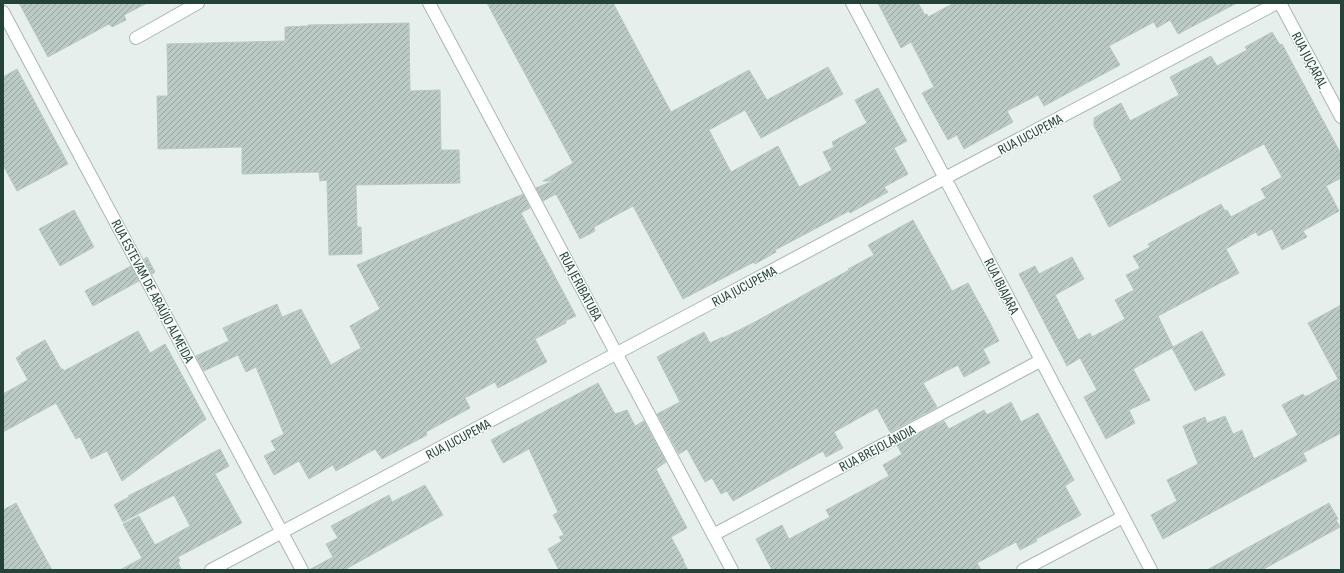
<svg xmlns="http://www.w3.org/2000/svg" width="1344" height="573" font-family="'Sofia Sans Condensed',sans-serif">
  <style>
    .building { fill: url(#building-hatch); stroke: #b8c9c2 }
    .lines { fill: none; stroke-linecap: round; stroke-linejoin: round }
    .minor-casing { stroke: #a8b8b2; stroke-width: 14 }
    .minor { stroke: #fff; stroke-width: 12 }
    .labels { text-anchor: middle; stroke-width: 3; stroke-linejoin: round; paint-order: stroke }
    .street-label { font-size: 14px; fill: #24423a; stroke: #f7fbf9 }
  </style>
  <defs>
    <pattern id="building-hatch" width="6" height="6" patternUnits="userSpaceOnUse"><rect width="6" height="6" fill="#bbcac4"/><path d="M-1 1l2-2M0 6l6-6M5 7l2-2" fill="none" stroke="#98a6a0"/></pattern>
  </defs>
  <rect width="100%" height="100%" fill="#e6efeb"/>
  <path class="building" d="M19,3H147L124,15L126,20L112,27L109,24L48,57Z
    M487,3H613L671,112L749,70L767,100L828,67L843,94L761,138L745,110L709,130L731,172L778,146L799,187L832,170L823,152L834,147L832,142L867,123L855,100L878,88L907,141L894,148L908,174L884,187L888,192L850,213L849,211L775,250L776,252L755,264L754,262L683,299L633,206L594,227L595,231L580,239L556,194L543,201L536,188L553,181H543L573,163Z
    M878,3H918L925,15L927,14L928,17L954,3H1237L1178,34L1170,20L1157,28L1154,22L1109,46L1120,65L1044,106L1038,95L1007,111L1013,122L964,149L957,135L948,140L922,93L934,87L911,42L901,48Z
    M409,23L410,91L440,90L441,150H459L460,183L356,185L357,227H361L362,254L329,255L327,180L320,181L319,172L242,174V147L158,149L157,96H168L167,44L285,41V27L308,26V25Z
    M1272,32L1280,45L1282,44L1341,154V178L1326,186L1339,211L1303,231L1307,237L1282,250L1272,229L1258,236L1256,232L1226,249L1239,273L1158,316L1173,347L1202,331L1225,375L1195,391L1172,348L1133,369L1150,400L1129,410L1135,423L1106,439L1084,397L1097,390L1080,358L1067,366L1019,274L1035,266L1039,274L1072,257L1084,279L1055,295L1078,340L1090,333L1092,337L1125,319L1115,300L1134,290L1126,275L1140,268L1133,256L1150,247L1148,244L1221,204L1225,211L1227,210L1231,217L1266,198L1261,189L1282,177L1264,144L1109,227L1093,196L1122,180L1094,126V118L1121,103L1130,121L1179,95L1170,77L1211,56L1217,66L1247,50L1245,47Z
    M17,69L68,164L17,191L3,165V77Z
    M523,194L530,208L521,213L576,316L565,321L566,323L535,339L547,362L498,388L495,382L465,398L470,408L426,432L427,435L382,459L375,449L336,471L333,465L309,479L299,461L274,475L264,456L276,450L271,441L284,434L256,367L246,372L238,355L204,371L196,356L229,341L223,328L277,304L282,317L301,309L331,365L361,348L350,326L380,309L357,265Z
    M74,210L94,247L60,266L39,229Z
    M913,220L952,291L968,283L989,321L999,341L983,349L990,363L964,377L958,365L923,383L937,407L890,432L877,408L834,432L843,448L826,457L823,451L733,501L727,491L721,494L712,478L705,482L687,449L679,454L657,414L680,402L657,357L704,332L710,343L723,337V338L753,323L849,270L848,269L874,255L868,245Z
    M147,257L155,272L152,274L144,259Z
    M131,266L139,281L93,306L85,291Z
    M1341,305V433L1303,453L1307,461L1163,539L1151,515L1177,501L1167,480L1198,464L1183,426L1205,417L1207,423L1225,416L1233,434L1242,430L1254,459L1298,435L1282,405L1303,394L1305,397L1338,379L1308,323Z
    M138,331L150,353L165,344L206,419L122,481L107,451L91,459L80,437L76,439L56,403L3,432V394L28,380L16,358L22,354L21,353L45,340L61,369H63L64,371Z
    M598,383L615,414L627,410L635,426L644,421L666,462L656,469L687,528L671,537L684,561H683L688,570H559L548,549L562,541L559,537L564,535L553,515L558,512L529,449L503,463L491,440Z
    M1011,402L1021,422L1038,413L1074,480L1065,486L1081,515L1036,539L1037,541L1020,550L1016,542L977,563L981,570H772L756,539L782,525L789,539L830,517L826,510L889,476L883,465L902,454L897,445L944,421L949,429L984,410L987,415Z
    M220,449L229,466L215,474L242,523L178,557L180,561L178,563L182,570H120L142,558L123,524L139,516L155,545L190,526L174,495L123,522L114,505L129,497L128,496Z
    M425,485L443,515L344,570H309L333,557L326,544L338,538L331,526L389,495L392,502Z
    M16,503L35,539L52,570H3V510Z
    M1329,503L1338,519L1336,520L1340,527L1262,570H1207Z"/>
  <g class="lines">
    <g class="minor-casing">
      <path id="minor" d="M429,3L732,570
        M852,3C953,192 1052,380 1151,570
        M1280,3L1341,117
        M3,12L302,570
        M136,38L198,3
        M713,535L1040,361
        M211,570L945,178L1277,3
        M1023,570L1123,517"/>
    </g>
    <use href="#minor" class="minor"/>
  </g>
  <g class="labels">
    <g class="street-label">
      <text transform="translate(1310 60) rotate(62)" y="5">RUA JUÇARAL</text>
      <text transform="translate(1030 134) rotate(-28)" y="5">RUA JUCUPEMA</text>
      <text transform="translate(581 286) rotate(62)" y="5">RUA JERIBATUBA</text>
      <text transform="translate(744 286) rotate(-28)" y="5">RUA JUCUPEMA</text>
      <text transform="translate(1002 286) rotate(63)" y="5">RUA IBIAJARA</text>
      <text transform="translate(153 291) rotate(62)" y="5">RUA ESTEVAM DE ARAÚJO ALMEIDA</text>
      <text transform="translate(458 439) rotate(-28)" y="5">RUA JUCUPEMA</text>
      <text transform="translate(877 448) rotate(-28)" y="5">RUA BREJOLÂNDIA</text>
    </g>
  </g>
  <rect width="1344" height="573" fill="none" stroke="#24423a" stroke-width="8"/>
</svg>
